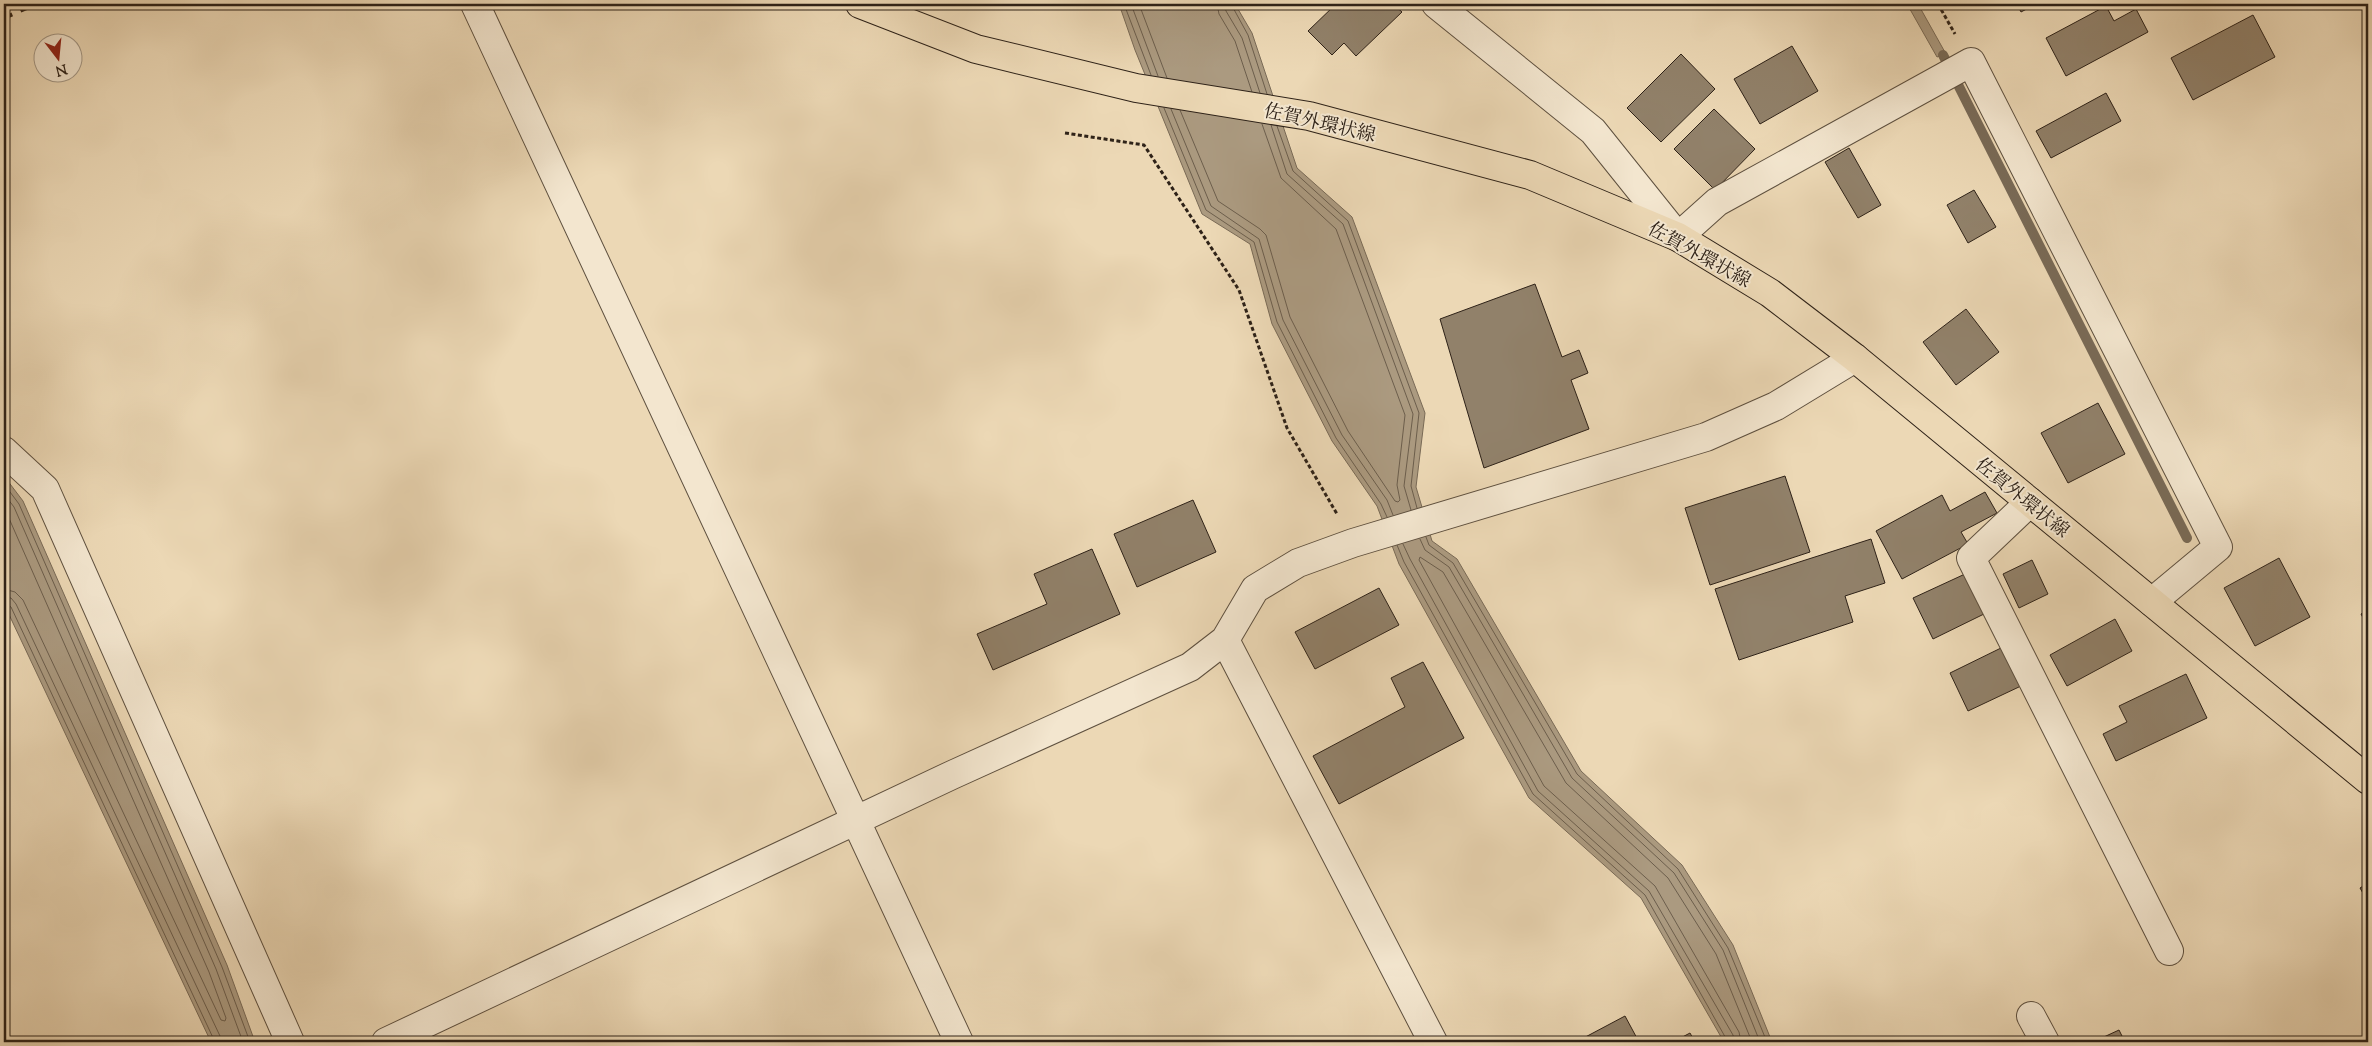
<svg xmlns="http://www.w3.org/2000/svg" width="2372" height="1046" font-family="'Sorts Mill Goudy','Noto Serif JP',serif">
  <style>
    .water { fill: #ab9a80; stroke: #796a56 }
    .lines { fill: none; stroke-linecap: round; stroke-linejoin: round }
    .shore { stroke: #6c5e4c; stroke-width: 1 }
    .stream { stroke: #796a56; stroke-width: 10 }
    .building { fill: #91816a; stroke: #2e2218 }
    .street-casing { stroke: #5e503f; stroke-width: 30 }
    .primary-casing { stroke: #2e2218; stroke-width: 30 }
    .path { stroke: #2e2218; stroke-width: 3; stroke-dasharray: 4 2.5; stroke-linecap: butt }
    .street { stroke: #f3e6cf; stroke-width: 28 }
    .primary { stroke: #ecd8b5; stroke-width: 28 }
    .rail { stroke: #2e2218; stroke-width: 4; stroke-dasharray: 9 9; stroke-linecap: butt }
    .labels { text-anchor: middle; stroke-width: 4; stroke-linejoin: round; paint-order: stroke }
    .street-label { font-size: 19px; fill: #2e2218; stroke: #f3e6cf }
  </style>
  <rect width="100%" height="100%" fill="#ecd8b5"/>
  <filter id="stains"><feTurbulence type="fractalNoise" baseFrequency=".004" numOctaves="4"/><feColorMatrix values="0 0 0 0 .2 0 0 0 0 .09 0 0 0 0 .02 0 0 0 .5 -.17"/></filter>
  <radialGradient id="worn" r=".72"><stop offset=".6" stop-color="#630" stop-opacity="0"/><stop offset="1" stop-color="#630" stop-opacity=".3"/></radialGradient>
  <path class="water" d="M1119,4H1235L1252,33L1297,168L1352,217L1425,413L1416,487L1432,541L1457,559L1581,771L1682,865L1733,945L1772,1042H1724L1641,898L1529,798L1399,564L1377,506L1332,441L1272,324L1250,244L1202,214L1135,50Z
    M1907,4H1918L1946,54L1937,57Z
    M4,476L23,501L227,965L255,1042H211L4,604Z"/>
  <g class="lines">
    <path class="shore" d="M1124,4L1151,75
      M1131,4L1158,76
      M1139,4L1167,78
      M1217,4L1219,14L1235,41L1252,92
      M1224,4L1226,11L1242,38L1260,93
      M1231,4L1248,35L1267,94
      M1164,108L1206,210L1254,242L1277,322L1336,438L1381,504L1387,517
      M1171,109L1211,206L1259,239L1283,320L1342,435L1387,500L1393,515
      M1180,110L1218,201L1260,229L1266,235L1290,317L1348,431L1395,501L1398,502L1400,500L1397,485L1405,415L1336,229L1281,178L1262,124
      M1271,125L1287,174L1343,224L1413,414L1404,486L1411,510
      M1277,126L1293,171L1348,221L1419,413L1411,486L1417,508
      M4,484L19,504L222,967L250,1042
      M4,494L14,507L216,969L243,1042
      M4,507L209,972L226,1018L225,1021L221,1020L23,600L15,592L4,589
      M1426,537L1429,545L1453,563L1577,774L1678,869L1728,948L1767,1042
      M1420,539L1425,550L1449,567L1572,778L1674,873L1723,950L1760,1042
      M1403,544L1410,559L1538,791L1649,891L1733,1035L1734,1042
      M1397,545L1404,562L1533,794L1645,895L1728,1042
      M4,597L11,598L16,604L220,1036L222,1042
      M4,603L11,607L215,1042
      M1741,1042L1739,1032L1655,886L1544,786L1419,560L1420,557L1443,572L1566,783L1668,878L1716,954L1752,1042"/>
    <path class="stream" d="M1943,55L2187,538"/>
  </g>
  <path class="building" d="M1336,4H1393L1402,12L1356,56L1344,43L1332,55L1308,31Z
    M2017,4H2036L2021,12Z
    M2106,6L2114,21L2136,9L2148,32L2066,76L2046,38Z
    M2253,15L2275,57L2193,100L2171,58Z
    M1792,46L1818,91L1760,124L1734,79Z
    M1681,54L1715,89L1661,142L1627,108Z
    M2106,93L2121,121L2051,158L2036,131Z
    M1714,109L1755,149L1715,190L1674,149Z
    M1849,148L1881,205L1858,218L1825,162Z
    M1974,190L1996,227L1968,243L1947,205Z
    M1535,284L1562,357L1579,350L1588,373L1571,380L1589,429L1484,468L1440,319Z
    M1966,309L1999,352L1956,385L1923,342Z
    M2098,403L2125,454L2068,483L2041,433Z
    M1785,476L1810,552L1710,585L1685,508Z
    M1985,492L1997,513L1961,532L1968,544L1902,579L1876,531L1942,495L1950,511Z
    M1193,500L1216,552L1137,587L1114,534Z
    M1871,539L1885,583L1845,596L1853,622L1739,660L1715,589Z
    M1092,549L1120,614L993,670L977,634L1047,604L1034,574Z
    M2279,558L2310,617L2255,646L2224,588Z
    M2032,560L2048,594L2019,608L2003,574Z
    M1965,574L1984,614L1933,639L1913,598Z
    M1379,588L1399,625L1315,669L1295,632Z
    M2368,610V627L2361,614Z
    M2115,619L2132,651L2067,686L2050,655Z
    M2003,647L2021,686L1968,711L1950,673Z
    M1423,662L1464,738L1339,804L1313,756L1405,707L1391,678Z
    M2186,674L2207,718L2116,761L2103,734L2127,722L2119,706Z
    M2368,883V902L2360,888Z
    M1625,1016L1639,1042H1576Z
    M2119,1030L2125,1042H2093Z
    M1690,1033L1695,1042H1673Z"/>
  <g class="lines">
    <g class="street-casing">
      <path id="street" d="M475,4L959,1042
        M1436,4L1593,131L1678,237L1717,202L1971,62L2218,547L2152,602
        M4,451L45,489L290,1042
        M2030,502L1971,558L2169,951
        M1225,640L1433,1042
        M2031,1016L2045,1042
        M386,1042L952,775L1190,667L1225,640L1255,589L1298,563L1353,543L1706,437L1776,406L1855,358"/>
    </g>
    <g class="primary-casing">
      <path id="primary" d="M860,4L976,49L1136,88L1309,116L1530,175L1678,237L1770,293L1855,358L2368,780"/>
    </g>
    <path class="path" d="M1938,4L1955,34
      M1065,133L1144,145L1239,290L1287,428L1337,514"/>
    <use href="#street" class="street"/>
    <use href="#primary" class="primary"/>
    <path class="rail" d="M4,18L36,4"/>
  </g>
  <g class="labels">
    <g class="street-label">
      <text transform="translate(1320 122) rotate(13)" y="7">佐賀外環状線</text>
      <text transform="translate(1700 254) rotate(29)" y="7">佐賀外環状線</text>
      <text transform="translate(2023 497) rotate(39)" y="7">佐賀外環状線</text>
    </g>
  </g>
  <rect width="2372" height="1046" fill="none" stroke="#ecd8b5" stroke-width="20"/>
  <rect x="5" y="5" width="2362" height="1036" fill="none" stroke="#2e2218" stroke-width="2.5"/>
  <rect x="10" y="10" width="2352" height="1026" fill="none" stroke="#2e2218"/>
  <g transform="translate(58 58) rotate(164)"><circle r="24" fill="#f3e6cf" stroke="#a49886"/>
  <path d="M0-4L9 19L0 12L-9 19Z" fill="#8f2418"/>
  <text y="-8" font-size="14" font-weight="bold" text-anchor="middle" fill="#2e2218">N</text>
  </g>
  <rect width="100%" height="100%" filter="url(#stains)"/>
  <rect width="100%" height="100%" fill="url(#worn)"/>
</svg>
